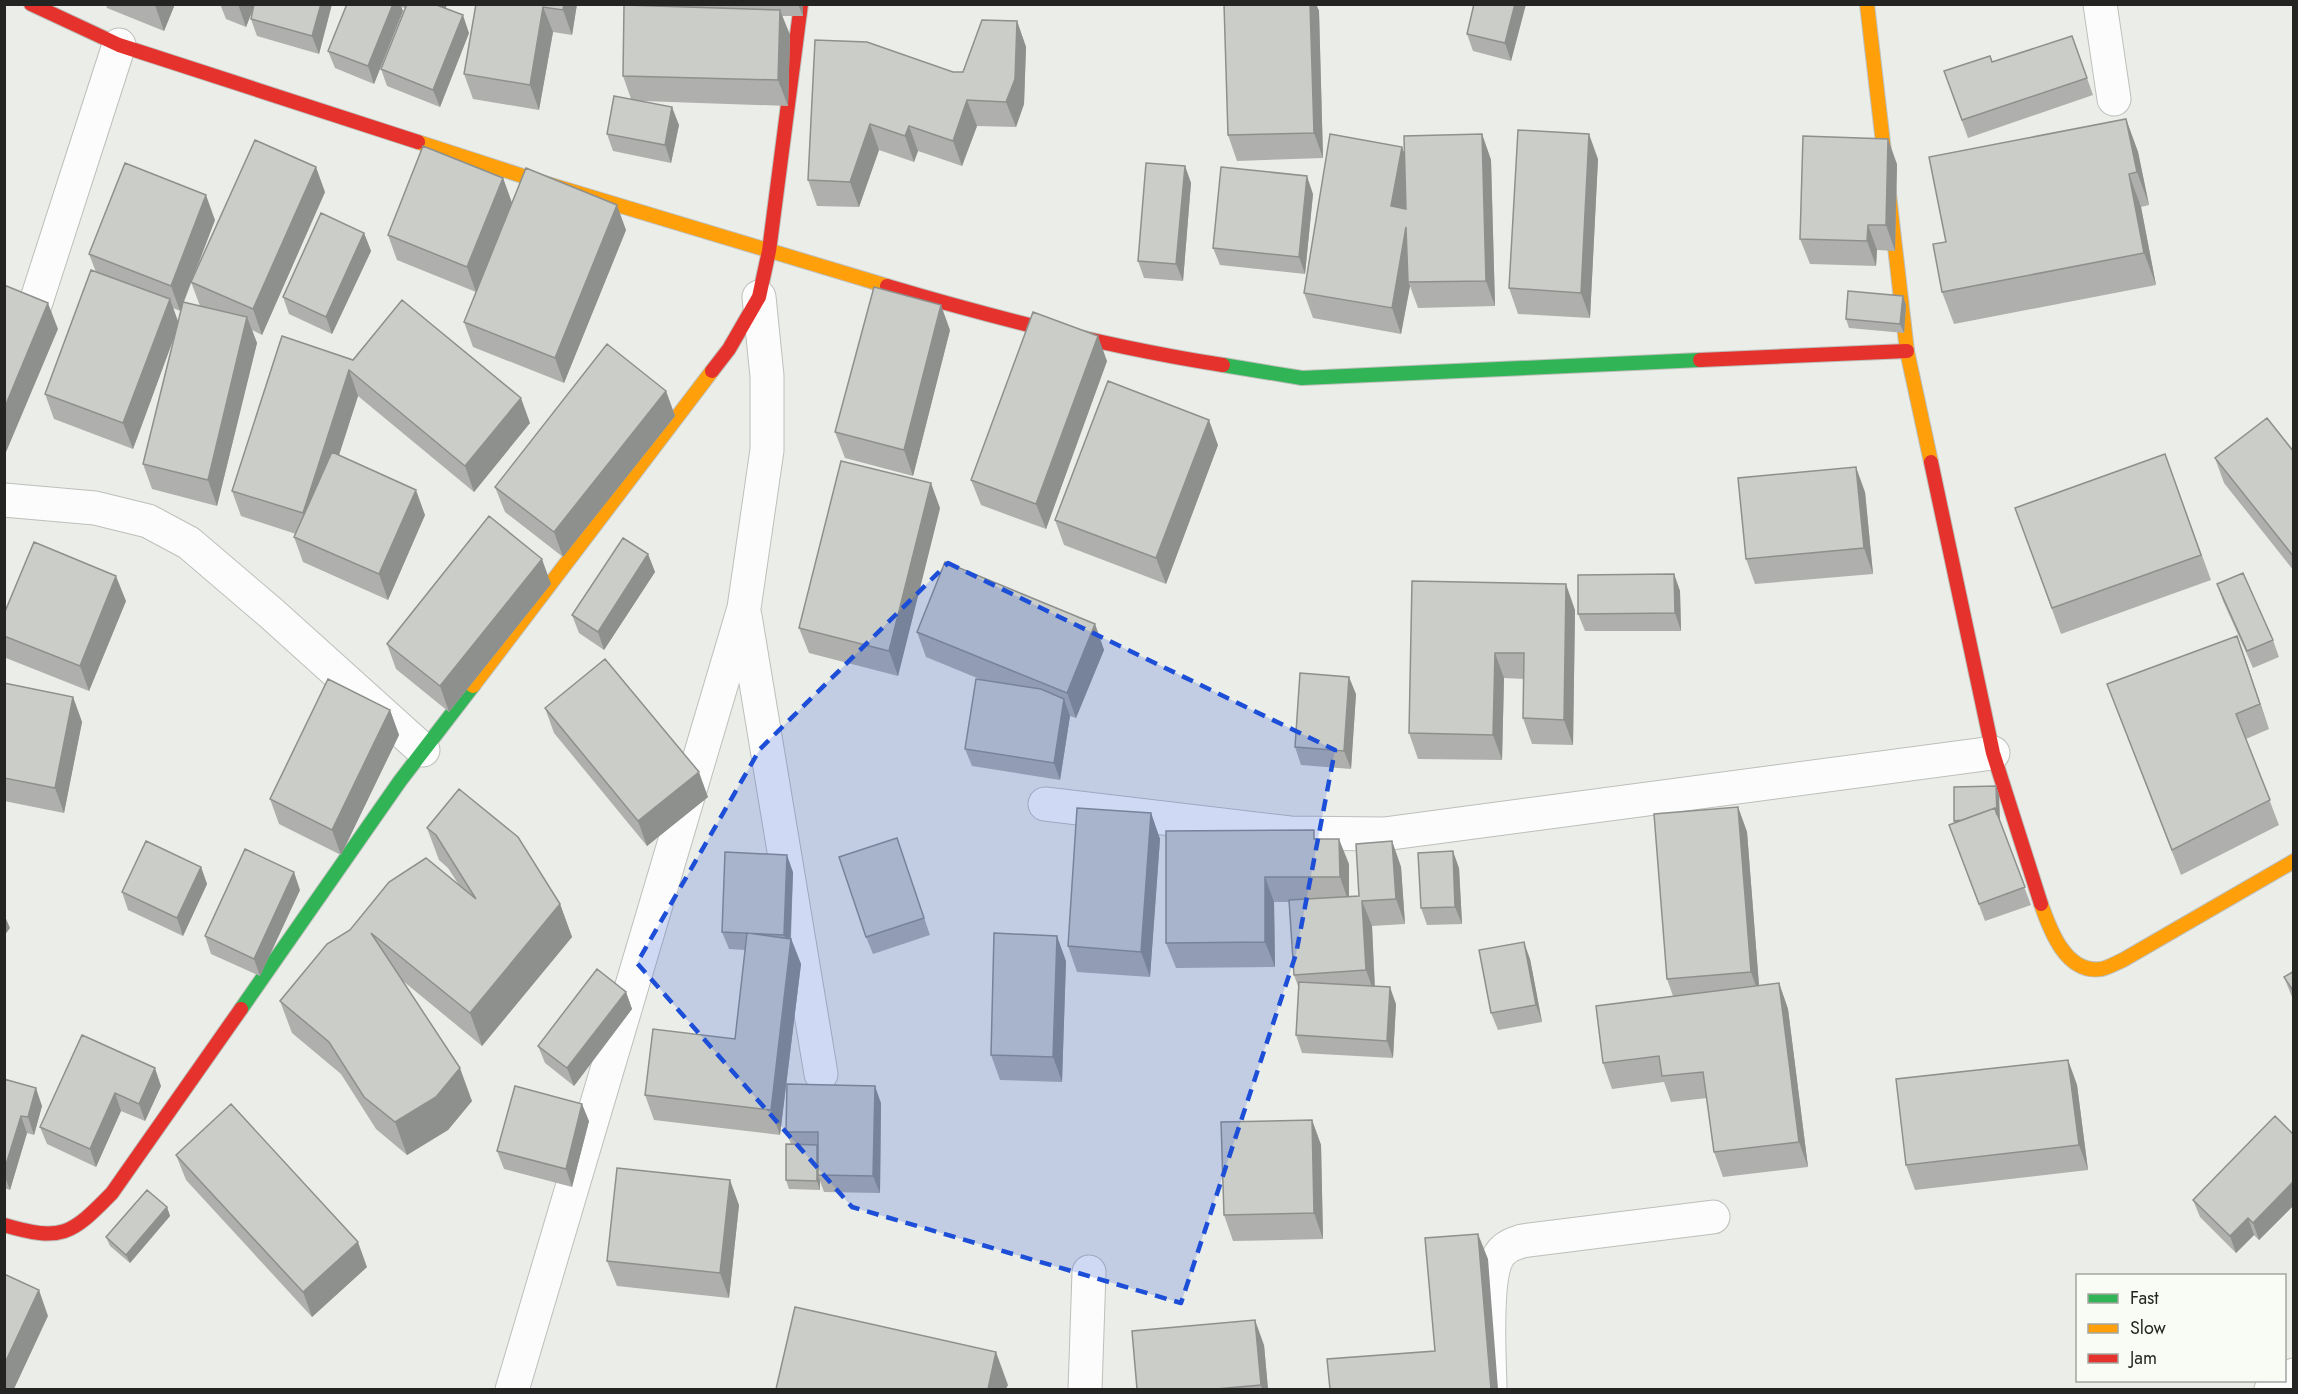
<svg xmlns="http://www.w3.org/2000/svg" width="2298" height="1394" font-family="Jost,sans-serif">
  <style>
    .lines { fill: none; stroke-linecap: round; stroke-linejoin: round }
    .street-casing { stroke: #bdbfbb; stroke-width: 35 }
    .fast-casing { stroke: #bdbfbb; stroke-width: 16 }
    .slow-casing { stroke: #bdbfbb; stroke-width: 16 }
    .jam-casing { stroke: #bdbfbb; stroke-width: 16 }
    .street { stroke: #fcfcfc; stroke-width: 33 }
    .fast { stroke: #30b455; stroke-width: 14 }
    .slow { stroke: #ff9f0a; stroke-width: 14 }
    .jam { stroke: #e5322d; stroke-width: 14 }
    .wall { fill: #afb0ad; fill-rule: evenodd }
    .shaded-wall { fill: #8e908d }
    .building { fill: #cbcdc9; stroke: #8e908d; stroke-width: 1.5 }
    .marked { fill: #1d4ed8; fill-opacity: 0.2; stroke: #1d4ed8; stroke-width: 4.5; stroke-dasharray: 12 8; stroke-linejoin: round }
  </style>
  <rect width="100%" height="100%" fill="#ebede8"/>
  <g class="lines">
    <g class="street-casing">
      <path id="street" d="M2100,4L2114,99
        M4,401L119,45
        M4,500L95,508L148,521L189,543L271,613L423,750
        M745,616L821,1074
        M1045,804L1290,833L1384,834L1993,753
        M512,1390L744,608L767,450V376L759,297
        M1085,1390L1089,1272
        M1490,1390C1490,1361 1482,1265 1505,1249C1509,1245 1516,1243 1522,1241L1713,1217
        M2271,1390L2294,1375"/>
    </g>
    <g class="fast-casing">
      <path id="fast" d="M1223,365L1302,378L1700,360
        M241,1009L400,781L473,686"/>
    </g>
    <g class="slow-casing">
      <path id="slow" d="M1867,4L1907,351L1931,462
        M418,142L538,181L887,286
        M473,686L712,371
        M2041,904C2050,930 2066,974 2101,969C2108,968 2116,963 2123,960L2294,861"/>
    </g>
    <g class="jam-casing">
      <path id="jam" d="M31,4L119,45L418,142
        M887,286C998,319 1108,347 1223,365
        M1700,360L1907,351
        M712,371L729,349L759,297L769,251L801,4
        M1931,462L1993,753L2041,904
        M4,1225C62,1242 71,1235 112,1193L241,1009"/>
    </g>
    <use href="#street" class="street"/>
    <use href="#fast" class="fast"/>
    <use href="#slow" class="slow"/>
    <use href="#jam" class="jam"/>
  </g>
  <path class="wall" d="M106,4H175L164,31L107,8Z
    M220,4H332L319,54L257,36L251,19L253,9L246,27L226,19Z
    M347,4H447L445,9L469,33L440,107L387,86L381,69L405,8L401,7L403,11L374,84L335,68L328,51Z
    M476,4H577L572,35L553,32L539,110L473,99L464,74Z
    M638,4H803V16H782L790,35L788,106L642,101L679,125L671,163L613,151L607,134L631,99L623,76Z
    M1224,4H1316L1319,11L1323,158L1237,161L1228,135Z
    M1526,4L1511,61L1473,51L1467,34Z
    M1017,21L1026,47L1024,104L1016,127L977,126L962,166L918,151L914,162L879,150L859,207L817,206L808,180L815,40L953,72H963Z
    M2072,36L2093,95L1968,138L1944,71L1992,62Z
    M2126,119L2138,152L2149,205L2141,207L2156,285L1954,324L1942,292L1946,242Z
    M1482,134L1491,160L1495,306L1418,308L1410,286L1401,334L1313,318L1304,293L1402,147L1405,156Z
    M1598,159L1590,318L1518,314L1509,288Z
    M1897,164L1895,251L1877,250L1876,266L1810,264L1800,239Z
    M1185,166L1191,183L1183,281L1144,278L1138,261Z
    M503,178L512,203L626,230L564,383L473,347L464,322L476,292L397,260L388,235Z
    M325,192L262,335L252,330L257,343L217,506L152,489L143,464L175,334L133,449L54,419L45,394L96,272L89,254L215,220L184,302L200,306L191,282ZM182,305L178,322L173,308L180,311Z
    M1313,194L1305,274L1220,265L1213,248Z
    M364,233L371,251L332,334L289,314L283,297Z
    M1903,296L1906,305L1904,333L1849,328L1846,319Z
    M950,330L913,476L845,458L835,432Z
    M282,336L530,423L474,492L358,396L339,455L425,515L388,600L303,562L294,537L296,534L241,516L232,491Z
    M1107,361L1046,529L981,505L971,480Z
    M666,391L675,416L563,557L505,512L495,487Z
    M1218,445L1166,584L1064,545L1055,520Z
    M2294,452V571L2224,483L2215,458Z
    M2165,454L2211,580L2061,634L2015,508Z
    M1865,492L1873,574L1755,584L1746,559Z
    M940,508L898,676L809,653L799,628Z
    M648,554L655,572L604,650L579,633L572,615Z
    M1674,574L1680,591L1681,631H1585L1578,614Z
    M1412,581L1575,610L1573,745L1532,744L1523,718L1524,679L1504,678L1502,760L1418,759L1409,733Z
    M551,584L449,712L396,669L387,644Z
    M2217,584L2273,640L2279,657L2253,668L2223,601Z
    M126,601L89,691L6,658L4,654V614Z
    M1095,624L1104,650L1076,718L1070,716L1060,780L972,766L965,749L982,680L926,657L917,632Z
    M2237,636L2269,729L2246,739L2279,825L2181,875L2107,684Z
    M4,683L73,697L82,722L64,813L4,801Z
    M1356,694L1351,769L1301,765L1295,747Z
    M545,708L708,797L647,846L554,733Z
    M390,710L399,735L341,855L279,824L270,799Z
    M1999,795L2000,823L2031,905L1985,921L1949,825L1955,823L1954,821Z
    M1738,807L1747,832L1759,986L1779,983L1788,1009L1808,1167L1723,1177L1714,1152L1707,1098L1671,1102L1664,1082L1612,1089L1603,1063L1673,996L1667,979Z
    M1151,813L1160,839L1150,977L1077,972L1068,946Z
    M427,828L560,904L572,937L482,1046L403,981L472,1101L448,1130L407,1155L376,1129L341,1074L292,1033L280,1001L327,944L459,885L448,868L439,860Z
    M897,838L930,935L873,954L866,937Z
    M1317,839L1349,864V896H1359L1392,841L1401,867L1405,924L1372,926L1375,986L1396,1004L1393,1058L1302,1053L1296,1035L1299,989L1294,975L1289,902H1274L1275,967L1176,968L1166,943Z
    M201,867L207,884L183,936L128,910L122,892Z
    M1459,868L1462,924L1427,925L1421,908Z
    M793,872L791,938L801,964L780,1135L654,1120L645,1095L735,1039L745,950L729,949L722,932Z
    M300,890L260,976L211,954L205,936Z
    M1530,959L1542,1022L1498,1030L1491,1013Z
    M1066,961L1062,1082L1000,1080L991,1055Z
    M2294,971V1002L2284,977Z
    M626,992L632,1009L574,1086L545,1063L538,1046Z
    M82,1035L161,1086L145,1121L121,1111L96,1167L47,1144L40,1127Z
    M2068,1060L2077,1085L2088,1170L1915,1190L1906,1165Z
    M4,1079L42,1106L34,1135L27,1133L10,1190L4,1188Z
    M881,1103L880,1193L824,1192L820,1181V1190L789,1189L786,1180L791,1144L786,1132Z
    M1312,1120L1321,1145L1323,1239L1233,1241L1224,1215Z
    M589,1121L572,1187L504,1169L497,1151Z
    M2294,1135V1205L2259,1240L2254,1235L2236,1253L2200,1217L2193,1200Z
    M176,1155L367,1267L312,1317L186,1180Z
    M739,1205L729,1298L617,1286L607,1261Z
    M167,1207L170,1216L130,1263L110,1246L106,1237Z
    M1264,1345L1268,1389H1137Z"/>
  <path class="shaded-wall" d="M155,4H175L164,31L155,5Z
    M238,4H255L246,27Z
    M321,4H332L319,54L312,36Z
    M393,4H400L403,11L374,84L368,66Z
    M438,4H447L443,18Z
    M564,4H577L572,35L563,10Z
    M798,4H803V16Z
    M1310,4H1316L1319,11L1323,158L1314,133Z
    M1515,4H1526L1511,61L1505,43Z
    M543,7L553,32L539,110L530,85Z
    M780,10L790,35L788,106L778,80Z
    M463,15L469,33L440,107L433,90Z
    M1017,21L1026,47L1024,104L1016,127L1006,102Z
    M967,100L977,126L962,166L953,141Z
    M672,107L679,125L671,163L665,145Z
    M2126,119L2138,152L2149,205L2137,172Z
    M870,124L879,150L859,207L850,182Z
    M909,126L918,151L914,162L905,136Z
    M1482,134L1491,160L1495,306L1486,281Z
    M1589,134L1598,159L1590,318L1581,293Z
    M1888,139L1897,164L1895,251L1886,225Z
    M1402,147L1411,172L1401,231L1391,206Z
    M1185,166L1191,183L1183,281L1176,264Z
    M316,167L325,192L262,335L253,309Z
    M2129,174L2141,207L2156,285L2144,253Z
    M1307,176L1313,194L1305,274L1299,257Z
    M503,178L512,203L476,292L467,267Z
    M206,195L215,220L180,311L171,286Z
    M617,205L626,230L564,383L555,358Z
    M1868,225L1877,250L1876,266L1867,241Z
    M1406,227L1408,282L1410,286L1401,334L1392,308Z
    M364,233L371,251L332,334L326,317Z
    M1903,296L1906,305L1904,333L1900,324Z
    M170,299L179,324L133,449L123,423Z
    M48,303L58,329L4,457V409Z
    M941,305L950,330L913,476L904,450Z
    M247,317L257,343L217,506L208,480Z
    M1098,336L1107,361L1046,529L1036,504Z
    M349,370L358,396L312,539L303,513Z
    M666,391L675,416L563,557L554,532Z
    M521,398L530,423L474,492L465,466Z
    M1209,420L1218,445L1166,584L1156,558Z
    M1856,467L1865,492L1873,574L1864,548Z
    M931,483L940,508L898,676L889,651Z
    M416,490L425,515L388,600L379,574Z
    M648,554L655,572L604,650L598,632Z
    M542,559L551,584L449,712L440,686Z
    M1674,574L1680,591L1681,631L1675,613Z
    M116,576L126,601L89,691L80,666Z
    M1566,584L1575,610L1573,745L1564,720Z
    M1095,624L1104,650L1076,718L1067,693Z
    M2237,636L2246,661L2269,729L2260,704Z
    M1495,653L1504,678L1502,760L1493,735Z
    M1349,677L1356,694L1351,769L1344,751Z
    M73,697L82,722L64,813L55,788Z
    M1064,699L1070,716L1060,780L1054,763Z
    M390,710L399,735L341,855L332,830Z
    M699,772L708,797L647,846L638,821Z
    M1996,786L1999,795L2000,826L1997,817Z
    M1738,807L1747,832L1760,998L1751,972Z
    M1151,813L1160,839L1150,977L1141,952Z
    M1339,839L1349,864V903L1340,877Z
    M1392,841L1401,867L1405,924L1396,899Z
    M1453,851L1459,868L1462,924L1455,907Z
    M787,855L793,872L790,948L791,939L801,964L780,1135L771,1110L790,951L784,935Z
    M201,867L207,884L183,936L177,918Z
    M294,872L300,890L260,976L254,959Z
    M1265,877L1274,902L1275,967L1265,942Z
    M1362,901L1372,926L1375,995L1366,970Z
    M560,904L572,937L482,1046L470,1013Z
    M4,914L10,928L4,936Z
    M1057,936L1066,961L1062,1082L1053,1057Z
    M1524,942L1530,959L1542,1022L1536,1005Z
    M1779,983L1788,1009L1808,1167L1799,1142Z
    M1390,987L1396,1004L1393,1058L1387,1041Z
    M626,992L632,1009L574,1086L567,1068Z
    M2068,1060L2077,1085L2088,1170L2079,1145Z
    M155,1068L161,1086L145,1121L139,1104Z
    M460,1068L472,1101L448,1130L407,1155L395,1122Z
    M875,1086L881,1103L880,1193L873,1176Z
    M36,1088L42,1106L34,1135L28,1117Z
    M115,1093L121,1111L96,1167L90,1149Z
    M582,1104L589,1121L572,1187L566,1169Z
    M21,1116L27,1133L10,1190L4,1174V1171Z
    M1312,1120L1321,1145L1323,1239L1314,1213Z
    M817,1145L818,1175L820,1181V1190L817,1181Z
    M730,1180L739,1205L729,1298L720,1273Z
    M2294,1181V1205L2259,1240L2253,1223Z
    M167,1207L170,1216L130,1263L126,1255Z
    M2248,1218L2254,1235L2236,1253L2230,1236Z
    M1478,1234L1488,1259L1498,1389H1491Z
    M358,1242L367,1267L312,1317L303,1292Z
    M39,1290L48,1316L14,1389H4V1365Z
    M1255,1320L1264,1345L1268,1389H1262L1261,1385Z
    M996,1352L1008,1385L1006,1389H988Z"/>
  <path class="building" d="M254,4H321L312,36L251,19Z
    M347,4H393L368,66L328,51Z
    M407,4H434L463,15L433,90L381,69Z
    M476,4H564L563,10L543,7L530,85L464,74Z
    M1224,4H1310L1314,133L1228,135Z
    M1474,4H1515L1505,43L1467,34Z
    M624,5L780,10L778,80L623,76Z
    M982,20L1017,21L1015,79L1006,102L967,100L953,141L909,126L905,136L870,124L850,182L808,180L815,40L867,42L953,72H963Z
    M2072,36L2087,78L1962,120L1944,71L1990,56L1992,62Z
    M614,96L672,107L665,145L607,134Z
    M2126,119L2137,172L2129,174L2144,253L1942,292L1933,244L1946,242L1929,157Z
    M1518,130L1589,134L1581,293L1509,288Z
    M1330,134L1402,147L1391,206L1406,209L1404,136L1482,134L1486,281L1408,282L1406,227L1392,308L1304,293Z
    M1803,136L1888,139L1886,225H1868L1867,241L1800,239Z
    M255,140L316,167L253,309L191,282Z
    M423,146L503,178L467,267L388,235Z
    M125,163L206,195L171,286L89,254Z
    M1146,163L1185,166L1176,264L1138,261Z
    M1221,167L1307,176L1299,257L1213,248Z
    M526,168L617,205L555,358L464,322Z
    M321,213L364,233L326,317L283,297Z
    M91,270L170,299L123,423L45,394Z
    M4,285L48,303L4,409Z
    M874,287L941,305L904,450L835,432Z
    M1848,291L1903,296L1900,324L1846,319Z
    M402,300L521,398L465,466L349,370L303,513L232,491L282,336L353,360Z
    M183,302L247,317L208,480L143,464Z
    M1033,312L1098,336L1036,504L971,480Z
    M607,344L666,391L554,532L495,487Z
    M1108,381L1209,420L1156,558L1055,520Z
    M2267,418L2294,452V557L2215,458Z
    M332,452L416,490L379,574L294,537Z
    M2165,454L2201,555L2052,608L2015,508Z
    M841,461L931,483L889,651L799,628Z
    M1856,467L1864,548L1746,559L1738,478Z
    M489,516L542,559L440,686L387,644Z
    M623,538L648,554L598,632L572,615Z
    M34,542L116,576L80,666L4,636V614Z
    M945,562L1095,624L1067,693L917,632Z
    M2243,573L2273,640L2247,651L2217,584Z
    M1674,574L1675,613L1578,614V575Z
    M1412,581L1566,584L1564,720L1523,718L1524,653H1495L1493,735L1409,733Z
    M2237,636L2260,704L2236,714L2270,800L2172,850L2107,684Z
    M605,659L699,772L638,821L545,708Z
    M1300,673L1349,677L1344,751L1295,747Z
    M328,679L390,710L332,830L270,799Z
    M976,679L1041,689L1064,699L1054,763L965,749Z
    M4,683L73,697L55,788L4,778Z
    M1996,786L1997,815L1995,808L1962,820L1954,821V787Z
    M459,789L518,837L560,904L470,1013L371,933L460,1068L436,1097L395,1122L364,1097L329,1042L280,1001L327,944L350,930L389,882L426,858L476,899L436,835L427,828Z
    M1738,807L1751,972L1667,979L1654,814Z
    M1077,808L1151,813L1141,952L1068,946Z
    M1995,808L2025,887L1979,904L1949,825Z
    M1314,830V839H1339L1340,877H1265V942L1166,943V831Z
    M897,838L924,918L866,937L839,857Z
    M146,841L201,867L177,918L122,892Z
    M1392,841L1396,899L1362,901L1366,970L1294,975L1289,900L1359,896L1356,844Z
    M245,849L294,872L254,959L205,936Z
    M1453,851L1455,907L1421,908L1418,853Z
    M725,852L787,855L784,935L722,932Z
    M747,933L791,939L771,1110L645,1095L653,1029L735,1039Z
    M994,933L1057,936L1053,1057L991,1055Z
    M1524,942L1536,1005L1491,1013L1479,950Z
    M597,969L626,992L567,1068L538,1046Z
    M2294,971V992L2284,977Z
    M1299,982L1390,987L1387,1041L1296,1035Z
    M1779,983L1799,1142L1714,1152L1703,1072L1662,1076L1659,1056L1603,1063L1596,1006Z
    M82,1035L155,1068L139,1104L115,1093L90,1149L40,1127Z
    M2068,1060L2079,1145L1906,1165L1896,1079Z
    M4,1079L36,1088L28,1117L21,1116L4,1171Z
    M787,1084L875,1086L873,1176L818,1175V1132H786Z
    M515,1086L582,1104L566,1169L497,1151Z
    M231,1104L358,1242L303,1292L176,1155Z
    M2275,1116L2294,1135V1181L2253,1223L2248,1218L2230,1236L2193,1200Z
    M1312,1120L1314,1213L1224,1215L1221,1122Z
    M786,1144L817,1145V1181L786,1180Z
    M617,1168L730,1180L720,1273L607,1261Z
    M147,1190L167,1207L126,1255L106,1237Z
    M1478,1234L1491,1389H1330L1327,1359L1435,1351L1425,1238Z
    M4,1274L39,1290L4,1365Z
    M795,1307L996,1352L988,1389H776Z
    M1255,1320L1261,1385L1216,1389H1137L1132,1331Z"/>
  <path class="marked" d="M948,563L1335,750L1296,954L1181,1303L852,1207L637,963L760,749Z"/>
  <rect width="2298" height="1394" fill="none" stroke="#242522" stroke-width="12"/>
  <rect x="2076" y="1274" width="210" height="108" fill="#f8fcf4" stroke="#a3a6a0" stroke-width="1.5"/>
  <rect x="2088" y="1294" width="30" height="9" fill="#30b455" stroke="#a3a6a0" stroke-width="1.5"/>
  <text x="2130" y="1304" font-size="18" fill="#242522">Fast</text>
  <rect x="2088" y="1324" width="30" height="9" fill="#ff9f0a" stroke="#a3a6a0" stroke-width="1.5"/>
  <text x="2130" y="1334" font-size="18" fill="#242522">Slow</text>
  <rect x="2088" y="1354" width="30" height="9" fill="#e5322d" stroke="#a3a6a0" stroke-width="1.5"/>
  <text x="2130" y="1364" font-size="18" fill="#242522">Jam</text>
</svg>
